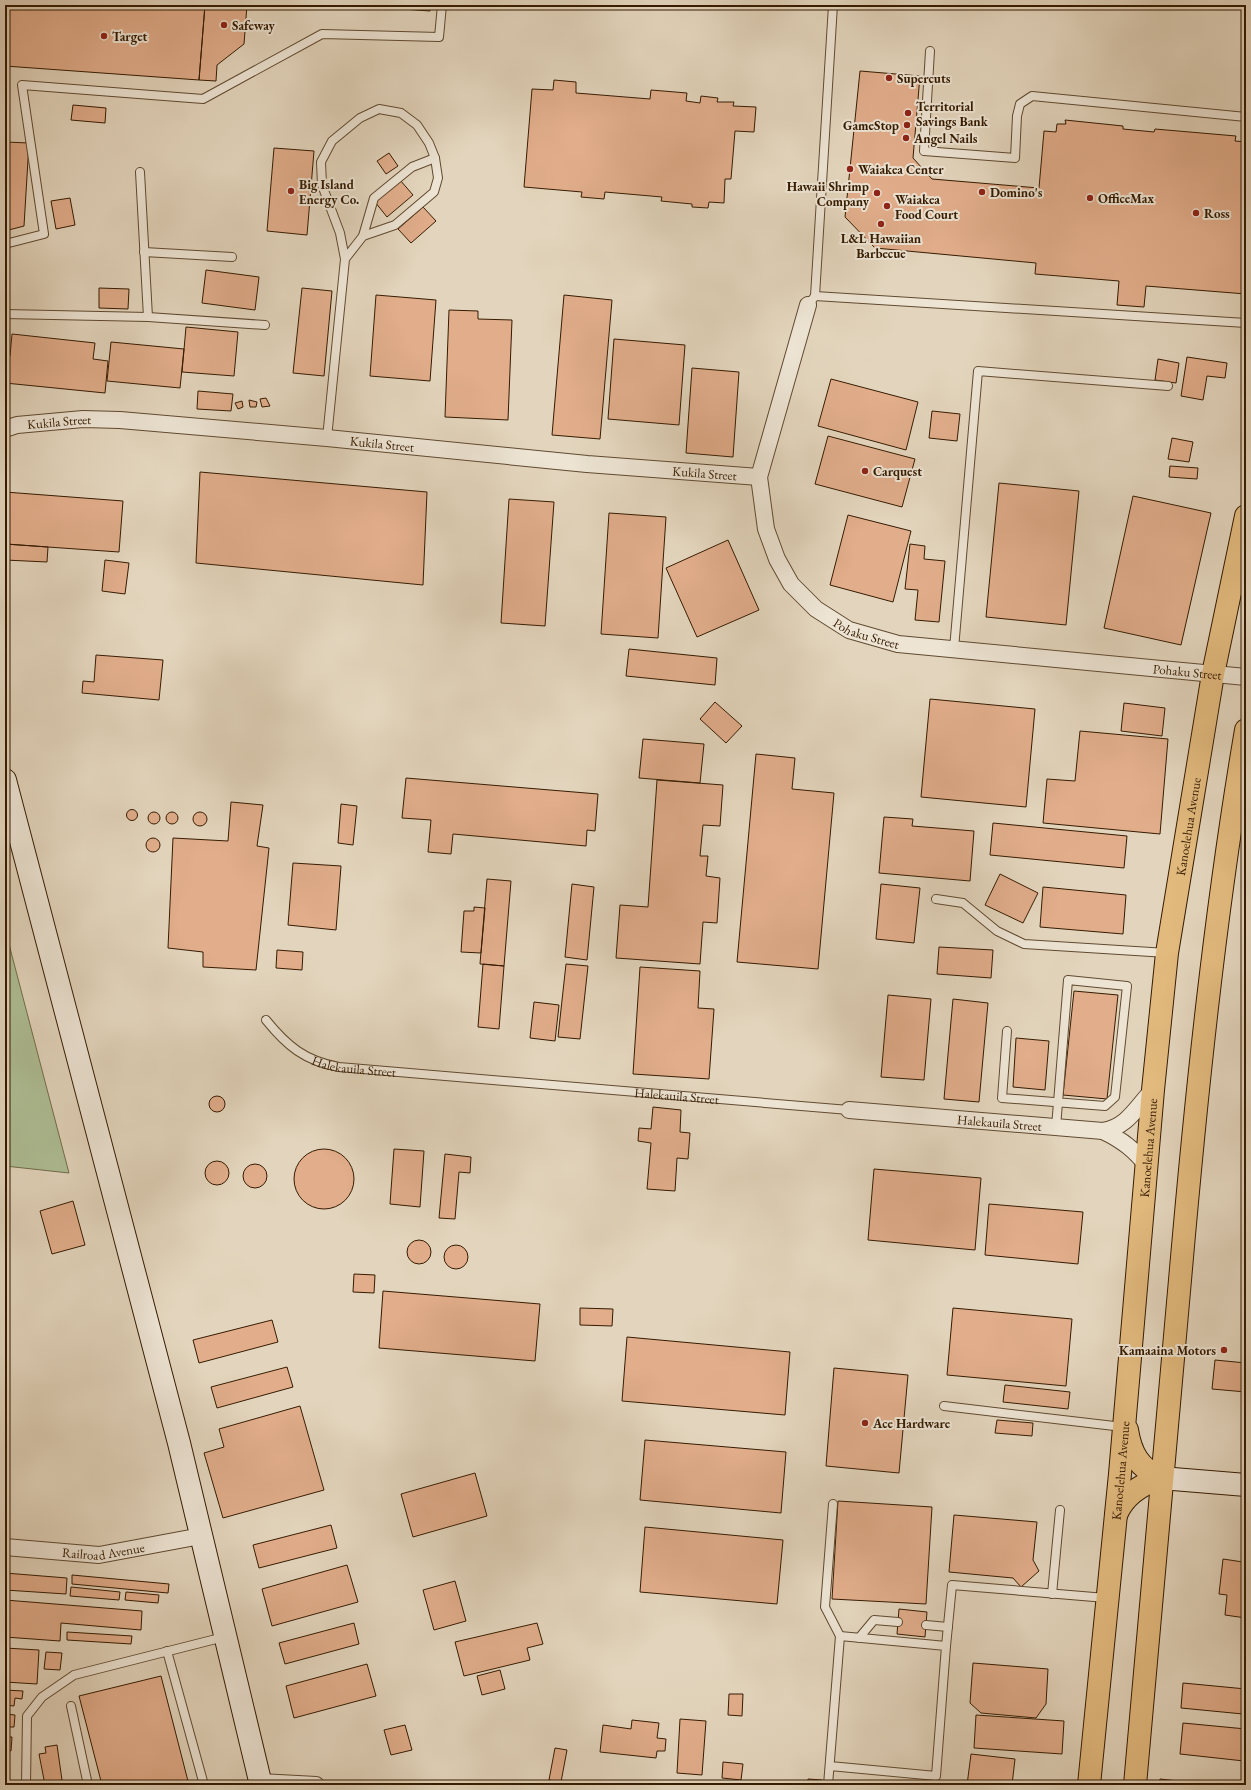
<svg xmlns="http://www.w3.org/2000/svg" width="1251" height="1790" font-family="'EB Garamond',serif">
  <style>
    .green { fill: #aebe95; stroke: #726c4b }
    .building { fill: #e1ad8b; stroke: #351b01 }
    .lines { fill: none; stroke-linecap: round; stroke-linejoin: round }
    .lane-casing { stroke: #604a30; stroke-width: 10 }
    .street-casing { stroke: #604a30; stroke-width: 18 }
    .secondary-casing { stroke: #351b01; stroke-width: 24 }
    .highway-casing { stroke: #351b01; stroke-width: 24 }
    .lane { stroke: #ede4d4; stroke-width: 8 }
    .street { stroke: #ede4d4; stroke-width: 16 }
    .secondary { stroke: #ede4d4; stroke-width: 22 }
    .highway { stroke: #e2ba7e; stroke-width: 22 }
    .poi-dot { fill: #8f2418; stroke: #ede4d4; stroke-width: 1.5 }
    .labels { text-anchor: middle; stroke-width: 4; stroke-linejoin: round; paint-order: stroke }
    .poi-label { font-size: 13px; font-weight: bold; fill: #351b01; stroke: #ede4d4; text-anchor: start }
    .street-label { font-size: 13px; fill: #351b01; stroke: #ede4d4 }
  </style>
  <rect width="100%" height="100%" fill="#e3d5bd"/>
  <filter id="stains"><feTurbulence type="fractalNoise" baseFrequency=".005" numOctaves="4"/><feColorMatrix values="0 0 0 0 .2 0 0 0 0 .09 0 0 0 0 .02 0 0 0 .5 -.17"/></filter>
  <radialGradient id="worn" r=".72"><stop offset=".6" stop-color="#630" stop-opacity="0"/><stop offset="1" stop-color="#630" stop-opacity=".3"/></radialGradient>
  <path class="green" d="M5,929L69,1173L5,1166Z"/>
  <path class="building" d="M5,5H205L199,80L5,66Z
    M205,5H247L244,44L217,65L216,81L199,80Z
    M348,5H430V11Z
    M860,71L920,76L913,158L932,179L1039,188L1044,131L1056,132L1057,124H1066L1065,120L1123,126V129L1154,132L1155,129L1236,136L1235,141L1246,142V294L1146,286L1144,307L1117,305L1119,281L1035,274L1036,263L875,248L845,217Z
    M554,80L576,82V93L650,99L651,90L687,93L686,101L700,103L701,96L718,98L717,102H734L733,106L756,107L754,132L735,131L731,179H725L724,203L709,202L708,208L692,207V204L661,201L662,197L605,192L604,199L581,197L582,192L524,187L532,89L553,90Z
    M73,105L106,108L105,123L71,120Z
    M5,142L29,143L24,226L5,231Z
    M274,148L314,151L307,235L267,231Z
    M389,153L398,166L386,174L377,161Z
    M400,180L413,195L387,217L375,202Z
    M70,198L75,225L56,229L51,201Z
    M423,207L436,221L411,243L398,229Z
    M206,270L259,277L255,310L202,303Z
    M99,288L129,289L128,309L99,308Z
    M302,288L332,291L324,376L293,373Z
    M376,295L436,300L430,381L370,376Z
    M564,295L612,300L600,439L552,435Z
    M449,310L478,311V319L512,320L508,420L445,417Z
    M186,327L238,332L234,376L182,372Z
    M12,334L95,343L93,359L108,361L105,393L5,383V356H10Z
    M614,339L685,345L679,425L608,419Z
    M111,342L184,349L180,388L107,381Z
    M1187,357L1227,363L1225,378L1207,376L1203,400L1181,396Z
    M1158,359L1179,363L1176,383L1155,380Z
    M692,368L739,372L733,457L686,453Z
    M831,379L918,402L906,450L818,426Z
    M198,391L233,394L231,411L197,409Z
    M266,398L270,406L262,407L260,399Z
    M249,400L257,402L256,407H250Z
    M242,401L243,407L238,409L235,403Z
    M932,411L960,414L957,441L929,438Z
    M828,436L915,459L902,507L815,484Z
    M1172,438L1193,442L1189,462L1168,459Z
    M1170,466L1198,468L1197,479L1169,477Z
    M200,472L427,492L423,585L196,563Z
    M999,483L1079,491L1066,625L986,617Z
    M5,492L123,501L119,552L5,544Z
    M1133,496L1211,513L1181,645L1104,628Z
    M509,499L554,502L545,626L501,623Z
    M609,513L666,517L658,638L601,634Z
    M848,515L911,531L893,602L830,585Z
    M728,540L759,610L697,637L666,568Z
    M6,544L48,547L47,562L5,560Z
    M910,544L925,546L924,559L945,561L939,622L915,620L918,590L905,589Z
    M105,560L129,563L125,594L102,591Z
    M629,649L717,658L715,685L626,676Z
    M96,655L163,660L159,700L82,693L83,681L94,682Z
    M930,699L1035,709L1026,807L921,797Z
    M715,702L742,726L726,743L700,719Z
    M1124,703L1165,708L1162,736L1121,731Z
    M1080,731L1168,739L1160,834L1043,823L1047,779L1075,781Z
    M643,739L704,744L700,783L639,778Z
    M756,754L795,758L792,789L834,793L818,969L737,962Z
    M406,778L598,794L595,831L587,830L586,846L453,834L451,854L428,852L431,820L402,818Z
    M657,780L723,785L720,826L703,825L700,856H708L706,876L720,878L717,923L703,922L700,964L616,958L620,905L648,907Z
    M231,802L263,805L257,846L269,848L256,970L203,967V952L168,948L173,838L228,841Z
    M341,804L357,806L353,845L338,843Z
    M126.5 815a5.5 5.5 0 1 1 11 0a5.5 5.5 0 1 1-11 0Z
    M148 818a6 6 0 1 1 12 0a6 6 0 1 1-12 0Z
    M166 818a6 6 0 1 1 12 0a6 6 0 1 1-12 0Z
    M193 819a7 7 0 1 1 14 0a7 7 0 1 1-14 0Z
    M884,817L913,819L912,826L974,831L970,881L879,873Z
    M993,823L1127,836L1124,868L990,855Z
    M146 845a7 7 0 1 1 14 0a7 7 0 1 1-14 0Z
    M293,863L341,866L336,930L288,925Z
    M1000,874L1038,893L1023,923L985,905Z
    M487,879L511,881L504,966L480,964Z
    M572,884L594,887L587,960L565,957Z
    M881,884L920,888L914,943L876,939Z
    M1043,887L1126,895L1123,934L1040,927Z
    M474,907L485,908L481,953L461,952L464,911H474Z
    M939,947L993,950L991,978L937,974Z
    M277,950L303,952L302,970L276,968Z
    M483,964L504,966L499,1029L478,1027Z
    M566,964L588,966L580,1039L558,1037Z
    M640,967L700,971L698,1008L714,1009L709,1079L633,1074Z
    M1074,991L1118,995L1107,1099L1063,1095Z
    M888,995L931,999L924,1080L881,1077Z
    M953,999L988,1003L979,1102L944,1099Z
    M534,1002L559,1005L555,1041L530,1038Z
    M1016,1038L1049,1041L1045,1090L1013,1087Z
    M209 1104a8 8 0 1 1 16 0a8 8 0 1 1-16 0Z
    M653,1107L681,1110L680,1132L690,1133L688,1159L677,1158L675,1191L647,1189L651,1143L638,1141L639,1128L651,1129Z
    M394,1149L424,1151L420,1207L390,1204Z
    M294 1179a30 30 0 1 1 60 0a30 30 0 1 1-60 0Z
    M445,1154L471,1157L470,1173L459,1172L455,1219L439,1218Z
    M205 1173a12 12 0 1 1 24 0a12 12 0 1 1-24 0Z
    M243 1176a12 12 0 1 1 24 0a12 12 0 1 1-24 0Z
    M874,1169L981,1178L975,1250L868,1240Z
    M73,1201L85,1245L52,1254L40,1211Z
    M989,1204L1083,1212L1078,1264L985,1255Z
    M407 1252a12 12 0 1 1 24 0a12 12 0 1 1-24 0Z
    M444 1257a12 12 0 1 1 24 0a12 12 0 1 1-24 0Z
    M354,1274L375,1275L374,1293L353,1292Z
    M383,1291L540,1304L535,1361L379,1348Z
    M580,1308L613,1309L612,1326L580,1325Z
    M953,1308L1072,1319L1066,1386L947,1375Z
    M272,1320L278,1342L199,1363L193,1340Z
    M627,1337L790,1352L785,1415L622,1401Z
    M1215,1360L1246,1363V1392L1212,1389Z
    M287,1367L293,1387L217,1408L211,1387Z
    M834,1368L908,1375L899,1473L826,1466Z
    M1005,1385L1070,1392L1068,1409L1003,1402Z
    M300,1406L324,1490L223,1518L204,1453L224,1447L219,1429Z
    M997,1420L1033,1423L1032,1436L995,1433Z
    M645,1440L786,1452L781,1513L640,1500Z
    M475,1473L487,1516L413,1537L401,1494Z
    M838,1501L932,1507L926,1604L832,1599Z
    M954,1515L1037,1522L1033,1560L1039,1571L1021,1587L1013,1578L949,1572Z
    M331,1525L337,1548L259,1568L253,1545Z
    M645,1527L783,1540L777,1604L640,1592Z
    M1246,1536V1618L1225,1615L1227,1595L1219,1594L1223,1559L1243,1562Z
    M347,1565L358,1602L272,1626L262,1589Z
    M5,1573L67,1578L66,1594L5,1590Z
    M72,1575L169,1584L168,1593L72,1584Z
    M455,1581L466,1621L434,1630L423,1590Z
    M71,1587L120,1592L119,1600L70,1596Z
    M126,1592L159,1595L158,1603L125,1600Z
    M5,1600L142,1611L141,1630L61,1623L60,1641L5,1637Z
    M899,1609L927,1612L925,1637L897,1634Z
    M354,1623L359,1644L285,1664L279,1643Z
    M537,1623L543,1644L527,1648L530,1660L464,1676L455,1642Z
    M67,1632L132,1636L131,1644L67,1640Z
    M5,1648L39,1650L37,1684L5,1682Z
    M46,1652L62,1653L60,1670L44,1669Z
    M973,1663L1048,1669L1046,1704L1036,1718L981,1713L970,1703Z
    M367,1664L376,1696L294,1718L286,1686Z
    M500,1670L505,1689L482,1695L477,1676Z
    M161,1676L189,1785H102L79,1696Z
    M1183,1683L1246,1689L1243,1714L1181,1708Z
    M5,1690L23,1691L22,1699L15,1698L14,1706L5,1705Z
    M729,1694H743L742,1716L728,1715Z
    M5,1714L15,1715L14,1727H5Z
    M976,1715L1064,1721L1062,1754L974,1748Z
    M680,1719L706,1721L702,1775L677,1773Z
    M632,1720L659,1723L657,1738L666,1739L665,1751H657L656,1758L600,1752L603,1725L631,1729Z
    M1183,1723L1246,1729L1244,1761L1180,1754Z
    M405,1725L412,1750L391,1755L384,1730Z
    M5,1737H12L11,1751L5,1750Z
    M57,1745L62,1780L45,1785L39,1754L46,1753L45,1747Z
    M555,1748L567,1750L561,1782L549,1780Z
    M971,1754L1015,1759L1012,1785H967Z
    M5,1760H9V1773H5Z
    M723,1762L743,1764L741,1780L722,1778Z
    M808,1779L822,1780L821,1785H807Z
    M1160,1779L1196,1783V1785H1159Z"/>
  <g class="lines">
    <g class="lane-casing">
      <g id="lane">
        <path d="M930,51L924,151L1015,158L1017,116L1020,104L1032,96L1246,117"/>
        <path d="M363,236L374,198L412,167L435,158"/>
        <path d="M5,244L44,234L22,85L203,99L322,34L439,37L442,5"/>
        <path d="M144,252L232,257"/>
        <path d="M815,296L1246,323"/>
        <path d="M812,300L815,296L833,5"/>
        <path d="M5,314L148,317L140,172"/>
        <path d="M148,317L265,325"/>
        <path d="M327,438L345,259L340,233L322,185L321,162L332,141L360,118L379,109L401,113L417,125L429,143L435,158L438,178L434,192L395,225L363,236L345,259"/>
        <path d="M954,649L978,371L1168,386"/>
        <path d="M936,899L963,903L997,931L1024,944L1167,953"/>
        <path id="s1" d="M266,1020C287,1046 305,1061 339,1067L849,1110"/>
        <path d="M1007,1031L1002,1098L1105,1106L1115,1097L1127,986L1068,980L1056,1127"/>
        <path d="M944,1406L1123,1427"/>
        <path d="M833,1504L825,1607L840,1636"/>
        <path d="M1052,1594L1060,1510"/>
        <path d="M926,1625L948,1627"/>
        <path d="M859,1638L874,1620L898,1622"/>
        <path d="M946,1646L952,1585L1106,1598"/>
        <path d="M167,1651L204,1785"/>
        <path d="M71,1706L88,1785"/>
        <path d="M26,1785L27,1716L42,1697L74,1675L224,1637"/>
        <path d="M828,1785C832,1735 836,1685 840,1636L946,1646L936,1776L830,1766"/>
      </g>
    </g>
    <g class="street-casing">
      <g id="street">
        <path id="s2" d="M808,305L759,477L766,529L777,559L791,584L816,609L849,630L898,644L1246,677"/>
        <path id="s3" d="M5,429L17,425L83,419L120,420L327,438L587,464L759,477"/>
        <path id="s4" d="M849,1110L1103,1131C1128,1127 1137,1106 1153,1090"/>
        <path d="M1103,1131C1122,1140 1135,1150 1148,1167"/>
        <path id="s5" d="M5,1547L99,1555L201,1536"/>
        <path d="M260,1782L316,1785"/>
      </g>
    </g>
    <g class="secondary-casing">
      <path id="secondary" d="M5,780L179,1443L261,1785
        M1161,1478L1246,1485"/>
    </g>
    <g class="highway-casing">
      <g id="highway">
        <path d="M1127,1430C1131,1454 1139,1468 1161,1478"/>
        <path d="M1116,1515C1124,1495 1142,1484 1161,1478"/>
        <path id="s6" d="M1089,1785L1120,1474L1153,1090L1167,953L1213,674L1246,516"/>
        <path d="M1135,1785C1149,1617 1164,1449 1180,1280C1196,1096 1215,912 1246,730"/>
      </g>
    </g>
    <use href="#lane" class="lane"/>
    <use href="#street" class="street"/>
    <use href="#secondary" class="secondary"/>
    <use href="#highway" class="highway"/>
  </g>
  <g class="poi-dot">
    <circle cx="224" cy="25" r="4"/>
    <circle cx="104" cy="36" r="4"/>
    <circle cx="889" cy="78" r="4"/>
    <circle cx="908" cy="113" r="4"/>
    <circle cx="907" cy="125" r="4"/>
    <circle cx="906" cy="138" r="4"/>
    <circle cx="850" cy="169" r="4"/>
    <circle cx="291" cy="191" r="4"/>
    <circle cx="982" cy="192" r="4"/>
    <circle cx="877" cy="193" r="4"/>
    <circle cx="1090" cy="198" r="4"/>
    <circle cx="887" cy="206" r="4"/>
    <circle cx="1196" cy="213" r="4"/>
    <circle cx="881" cy="224" r="4"/>
    <circle cx="865" cy="471" r="4"/>
    <circle cx="1224" cy="1350" r="4"/>
    <circle cx="865" cy="1423" r="4"/>
  </g>
  <g class="labels">
    <g class="poi-label">
      <text x="232" y="30">Safeway</text>
      <text x="112" y="41">Target</text>
      <text x="897" y="83">Supercuts</text>
      <text x="916" y="111">Territorial<tspan x="916" dy="15">Savings Bank</tspan></text>
      <text x="899" y="130" text-anchor="end">GameStop</text>
      <text x="914" y="143">Angel Nails</text>
      <text x="858" y="174">Waiakea Center</text>
      <text x="299" y="189">Big Island<tspan x="299" dy="15">Energy Co.</tspan></text>
      <text x="869" y="191" text-anchor="end">Hawaii Shrimp<tspan x="869" dy="15">Company</tspan></text>
      <text x="990" y="197">Domino's</text>
      <text x="1098" y="203">OfficeMax</text>
      <text x="895" y="204">Waiakea<tspan x="895" dy="15">Food Court</tspan></text>
      <text x="1204" y="218">Ross</text>
      <text x="881" y="243" text-anchor="middle">L&amp;L Hawaiian<tspan x="881" dy="15">Barbecue</tspan></text>
      <text x="873" y="476">Carquest</text>
      <text x="1216" y="1355" text-anchor="end">Kamaaina Motors</text>
      <text x="873" y="1428">Ace Hardware</text>
    </g>
    <g class="street-label">
      <text dy="5" stroke="none"><textPath href="#s3" startOffset="55">Kukila Street</textPath></text>
      <text dy="5" stroke="none"><textPath href="#s3" startOffset="379">Kukila Street</textPath></text>
      <text dy="5" stroke="none"><textPath href="#s3" startOffset="703">Kukila Street</textPath></text>
      <text dy="5" stroke="none"><textPath href="#s2" startOffset="384">Pohaku Street</textPath></text>
      <text dy="5" stroke="none"><textPath href="#s2" startOffset="708">Pohaku Street</textPath></text>
      <text dy="5" stroke="none"><textPath href="#s6" startOffset="964">Kanoelehua Avenue</textPath></text>
      <text dy="5" stroke="none"><textPath href="#s1" startOffset="104">Halekauila Street</textPath></text>
      <text dy="5" stroke="none"><textPath href="#s1" startOffset="428">Halekauila Street</textPath></text>
      <text dy="5" stroke="none"><textPath href="#s4" startOffset="151">Halekauila Street</textPath></text>
      <text dy="5" stroke="none"><textPath href="#s6" startOffset="640">Kanoelehua Avenue</textPath></text>
      <text dy="5" stroke="none"><textPath href="#s6" startOffset="316">Kanoelehua Avenue</textPath></text>
      <text dy="5" stroke="none"><textPath href="#s5" startOffset="99">Railroad Avenue</textPath></text>
    </g>
  </g>
  <rect width="1251" height="1790" fill="none" stroke="#e3d5bd" stroke-width="20"/>
  <rect x="6" y="6" width="1239" height="1778" fill="none" stroke="#351b01" stroke-width="2"/>
  <rect x="10" y="10" width="1231" height="1770" fill="none" stroke="#351b01"/>
  <rect width="100%" height="100%" filter="url(#stains)"/>
  <rect width="100%" height="100%" fill="url(#worn)"/>
</svg>
